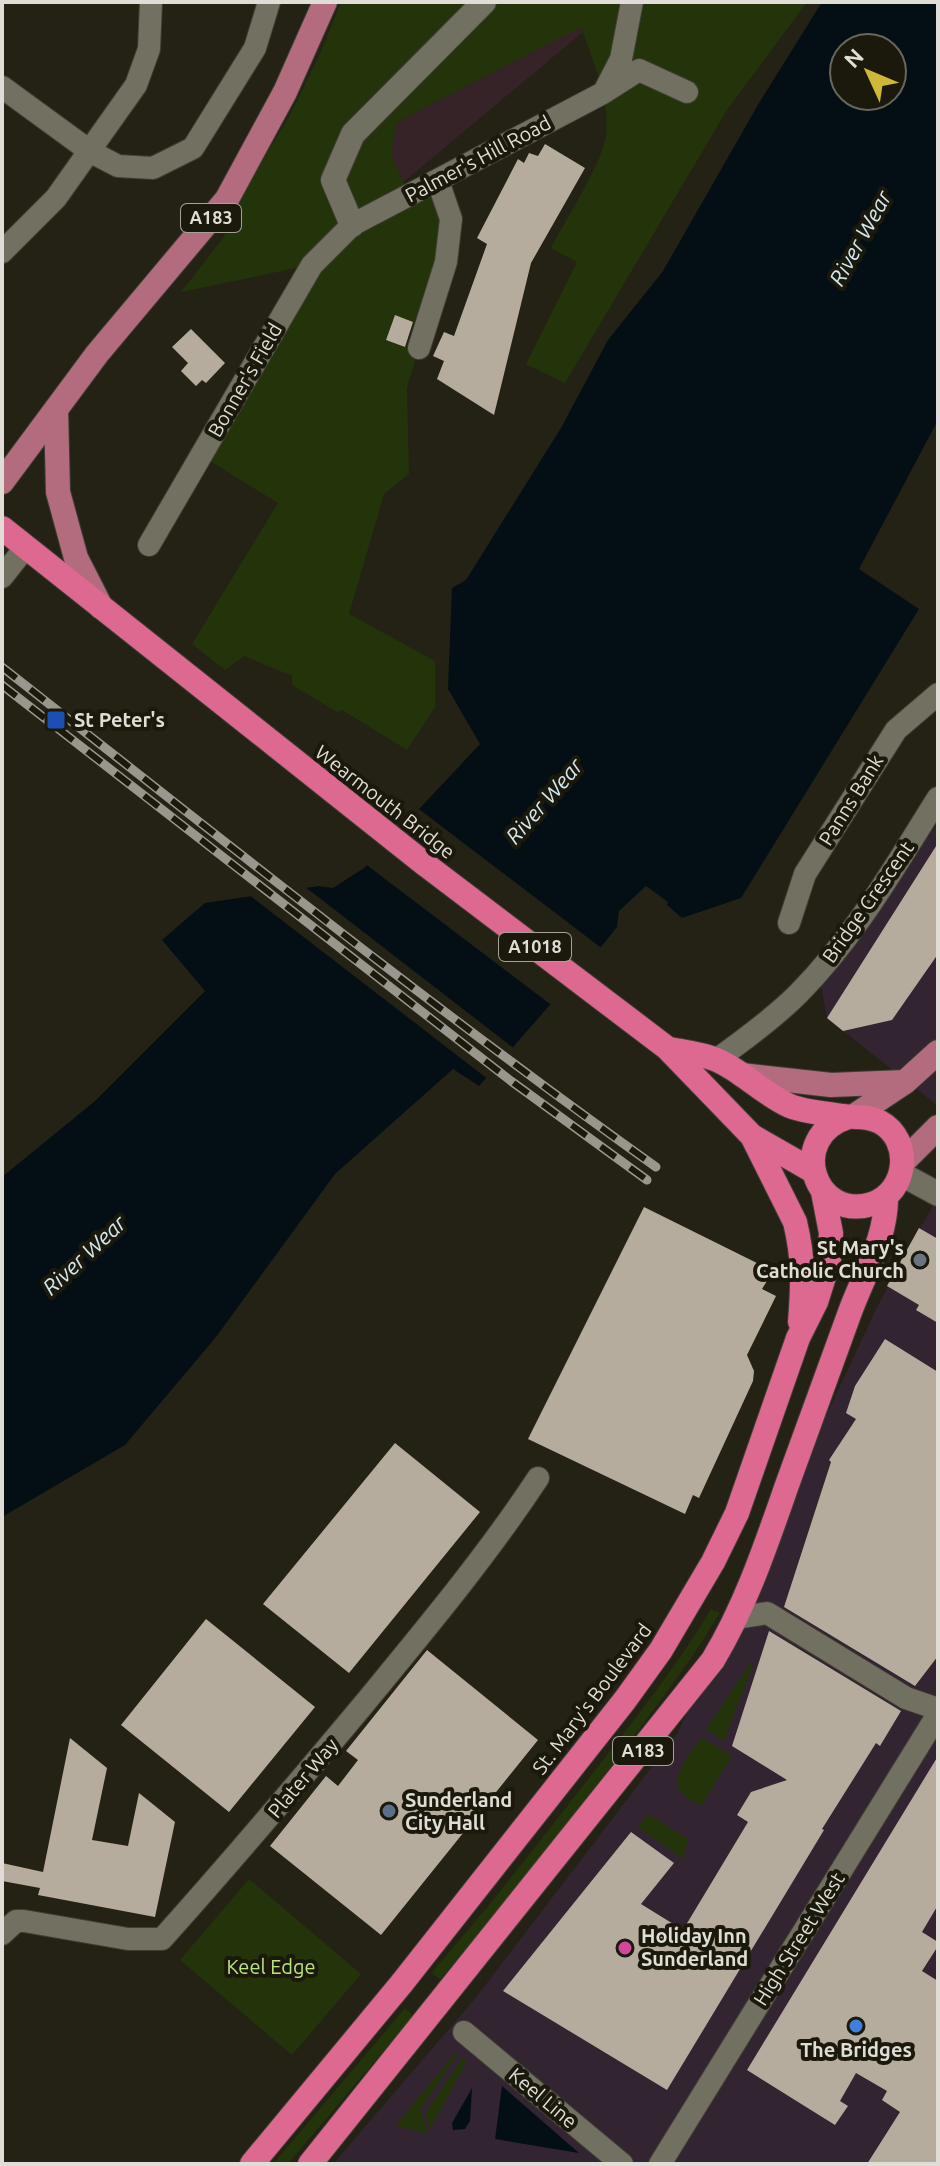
<svg xmlns="http://www.w3.org/2000/svg" width="940" height="2166" font-family="Ubuntu,sans-serif">
  <style>
    .commercial { fill: #322430 }
    .education { fill: #362327 }
    .green { fill: #23330a }
    .water { fill: #040f15; fill-rule: evenodd }
    .pier { fill: #242215 }
    .building { fill: #b6ac9e }
    .lines { fill: none; stroke-linecap: round; stroke-linejoin: round }
    .street-casing { stroke: #403e35; stroke-width: 24 }
    .secondary-casing { stroke: #403e35; stroke-width: 26 }
    .primary-casing { stroke: #403e35; stroke-width: 26 }
    .highway-casing { stroke: #403e35; stroke-width: 26 }
    .street { stroke: #727060; stroke-width: 22 }
    .secondary { stroke: #727060; stroke-width: 24 }
    .primary { stroke: #b26c7d; stroke-width: 24 }
    .highway { stroke: #dd6990; stroke-width: 24 }
    .rail-casing { stroke: #99978d; stroke-width: 9 }
    .rail { stroke: #1b190c; stroke-width: 6; stroke-dasharray: 18; stroke-linecap: butt }
    .transit-dot { fill: #1a4fb4; stroke: #1b190c; stroke-width: 3 }
    .worship-dot { fill: #6b7280; stroke: #1b190c; stroke-width: 3 }
    .service-dot { fill: #5c6f8a; stroke: #1b190c; stroke-width: 3 }
    .hotel-dot { fill: #d1479c; stroke: #1b190c; stroke-width: 3 }
    .shop-dot { fill: #3f7fe0; stroke: #1b190c; stroke-width: 3 }
    .labels { text-anchor: middle; stroke-width: 8; stroke-linejoin: round; paint-order: stroke }
    .shield { fill: #1b190c; stroke: #a4a299; stroke-width: 2 }
    .shield-label { font-size: 18px; font-weight: bold; fill: #dfddd5 }
    .street-label { font-size: 20px; fill: #dfddd5; stroke: #1b190c }
    .poi-label { font-size: 20px; font-weight: bold; fill: #dfddd5; stroke: #1b190c; text-anchor: start }
    .park-label { font-size: 20px; fill: #b8e67d; stroke: #1b190c }
    .water-label { font-size: 22px; font-style: italic; fill: #d2e8f4; stroke: #1b190c }
  </style>
  <rect width="100%" height="100%" fill="#242215"/>
  <path class="commercial" d="M938,823V1106L827,1018L821,985Z
    M938,1196V2164H333L474,2000L677,1734L877,1307Z"/>
  <path class="education" d="M619,2L352,225L353,134Z"/>
  <path class="green" d="M341,2H807L727,110L565,383L526,364L577,262L551,248C564,223 603,161 606,136C610,99 593,61 581,27L397,122L391,154L409,195L438,181L446,262L414,322L395,316L386,340L405,347L419,348L407,388L409,474L384,494L349,614L435,661V707L407,750L342,710L337,712L292,685V676L244,656L225,670L192,644L278,503L202,456L311,265L181,292L223,238L251,180L290,115L320,54Z
    M711,1609L720,1613C685,1671 643,1724 602,1778C550,1847 497,1915 440,1979L431,1973C484,1913 533,1850 582,1787C627,1729 673,1672 711,1609Z
    M751,1662L753,1664L724,1741L706,1729Z
    M702,1737L732,1756L701,1806C696,1803 688,1800 684,1795C666,1779 692,1750 702,1737Z
    M648,1814L688,1839L683,1859L638,1827Z
    M249,1879L361,1974L292,2055L180,1960Z
    M405,2008L413,2016L288,2164H273Z
    M459,2052L420,2110L428,2133L399,2127L397,2124L454,2054Z
    M463,2057L467,2061L430,2129L425,2114Z"/>
  <path class="water" d="M822,2H938V420L859,569L919,609L741,898L682,918L667,905L668,902L646,886L619,911L617,927L605,942L479,1086L453,1069L335,1174L216,1337L125,1445L2,1517V1177L95,1101L205,991L162,940L205,903L319,886L333,888L364,868L480,744L448,689L452,588L466,580L561,428L608,340L663,271L759,103ZM844,48H892V96H844Z
    M502,2086L579,2153L495,2139Z
    M472,2088L470,2121L465,2129L453,2130L452,2123Z"/>
  <path class="pier" d="M415,806L604,950L554,1007L364,863Z
    M304,886L516,1050L489,1080L248,894Z"/>
  <path class="building" d="M545,144L585,168L531,263L494,415L437,379L444,361L433,356L444,332L454,336L487,244L477,238L518,159L524,163L529,153L538,156Z
    M395,315L413,322L405,347L386,340Z
    M191,329L225,363L206,383L202,380L196,386L181,371L188,363L172,347Z
    M938,843V954L892,1020L843,1031L827,1018Z
    M644,1207L773,1271L762,1289L776,1296L747,1355L754,1371L753,1381L699,1498L693,1495L685,1514L528,1439Z
    M919,1228L938,1239V1323L916,1310L919,1305L887,1286Z
    M885,1339L938,1372V1656L915,1686L784,1607L831,1462L829,1460L856,1419L846,1413L855,1386Z
    M395,1443L480,1512L349,1673L263,1604Z
    M206,1619L315,1707L229,1812L121,1725Z
    M769,1631L901,1711L880,1746L876,1743L822,1829L824,1830L667,2090L503,1991L631,1832L674,1863L641,1904L683,1930L748,1822L737,1815L751,1792L787,1780L732,1746Z
    M427,1650L538,1740L381,1935L270,1846L326,1776L338,1786L358,1760L346,1751Z
    M70,1738L107,1768L92,1840L128,1846L139,1793L175,1822L155,1917L38,1895L40,1888L2,1881V1863L43,1872Z
    M938,1756V1905L922,1932L938,1942V1946L922,1971L938,1981V2164H867L900,2112L882,2100L887,2091L856,2073L840,2101L848,2106L835,2125L747,2070Z"/>
  <g class="lines">
    <g class="street-casing">
      <path id="street" d="M2,87L91,152L118,166L153,168L193,148L255,48L269,2
        M604,92L621,59L632,2
        M2,252L56,198L136,85L149,49L151,2
        M419,348L446,262L451,219L438,181
        M149,545L312,265L352,225L603,93L639,70L687,92
        M2,577L25,548
        M789,923L805,874L896,730L938,694
        M716,1060C744,1040 774,1018 798,994C855,937 895,866 938,798
        M737,1618L767,1613L906,1698L938,1709
        M2,1934L16,1921H24L128,1939H162C231,1862 298,1783 364,1704C424,1631 486,1557 538,1478
        M464,2032L622,2164
        M660,2164L938,1714"/>
    </g>
    <g class="secondary-casing">
      <path id="secondary" d="M352,225L333,180L353,134L484,2
        M901,1174L938,1194"/>
    </g>
    <g class="primary-casing">
      <path id="primary" d="M56,409L58,492L76,558L101,607
        M2,482L97,354L227,199L285,92L325,2
        M742,1075L831,1085L905,1082
        M854,1116L905,1082L938,1052
        M903,1162L938,1127"/>
    </g>
    <g class="highway-casing">
      <path id="highway" d="M2,528L426,865L667,1048L752,1136L813,1171
        M669,1049C685,1052 703,1054 717,1060C744,1072 763,1094 790,1106C805,1112 827,1114 844,1116C857,1118 867,1115 880,1122C913,1140 908,1192 872,1204C814,1222 786,1137 848,1117
        M753,1138L795,1222C804,1259 803,1285 800,1322
        M252,2164L402,1983L625,1700L661,1650L713,1562L737,1513L798,1338L816,1302L829,1261L831,1233L823,1192
        M310,2164L713,1660C746,1605 766,1545 787,1485C808,1427 829,1370 850,1312C864,1274 887,1237 886,1196"/>
    </g>
    <use href="#street" class="street"/>
    <use href="#secondary" class="secondary"/>
    <use href="#primary" class="primary"/>
    <use href="#highway" class="highway"/>
    <g class="rail-casing">
      <path id="rail" d="M2,667C218,836 432,1008 656,1167
        M2,685L511,1081L647,1180"/>
    </g>
    <use href="#rail" class="rail"/>
  </g>
  <rect class="transit-dot" x="46" y="710" width="20" height="20" rx="4"/>
  <circle class="worship-dot" cx="920" cy="1260" r="8"/>
  <circle class="service-dot" cx="389" cy="1811" r="8"/>
  <circle class="hotel-dot" cx="625" cy="1948" r="8"/>
  <circle class="shop-dot" cx="856" cy="2026" r="8"/>
  <g class="labels">
    <g class="shield">
      <rect x="181" y="204" width="60" height="28" rx="6"/>
      <rect x="499" y="933" width="72" height="28" rx="6"/>
      <rect x="613" y="1737" width="60" height="28" rx="6"/>
    </g>
    <g class="shield-label">
      <text x="211" y="224">A183</text>
      <text x="535" y="953">A1018</text>
      <text x="643" y="1757">A183</text>
    </g>
    <g class="street-label">
      <text transform="translate(478 159) rotate(-28)" y="7">Palmer's Hill Road</text>
      <text transform="translate(245 380) rotate(-60)" y="7">Bonner's Field</text>
      <text transform="translate(851 800) rotate(-58)" y="7">Panns Bank</text>
      <text transform="translate(385 802) rotate(38)" y="7">Wearmouth Bridge</text>
      <text transform="translate(868 902) rotate(-55)" y="7">Bridge Crescent</text>
      <text transform="translate(592 1699) rotate(-53)" y="7">St. Mary's Boulevard</text>
      <text transform="translate(303 1778) rotate(-50)" y="7">Plater Way</text>
      <text transform="translate(799 1939) rotate(-58)" y="7">High Street West</text>
      <text transform="translate(543 2098) rotate(40)" y="7">Keel Line</text>
    </g>
    <g class="poi-label">
      <text x="74" y="727">St Peter's</text>
      <text x="904" y="1255" text-anchor="end">St Mary's<tspan x="904" dy="23">Catholic Church</tspan></text>
      <text x="405" y="1807">Sunderland<tspan x="405" dy="23">City Hall</tspan></text>
      <text x="641" y="1943">Holiday Inn<tspan x="641" dy="23">Sunderland</tspan></text>
      <text x="856" y="2057" text-anchor="middle">The Bridges</text>
    </g>
    <g class="park-label">
      <text x="271" y="1974">Keel Edge</text>
    </g>
    <g class="water-label">
      <text transform="translate(860 238) rotate(-61)" y="8">River Wear</text>
      <text transform="translate(544 801) rotate(-49)" y="8">River Wear</text>
      <text transform="translate(84 1255) rotate(-43)" y="8">River Wear</text>
    </g>
  </g>
  <rect width="940" height="2166" fill="none" stroke="#dfddd5" stroke-width="8"/>
  <g transform="translate(868 72) rotate(314)"><circle r="38" fill="#1b190c" stroke="#69675c" stroke-width="2"/>
  <path d="M0-6L14 30L0 20L-14 30Z" fill="#ceb837"/>
  <text y="-12" font-size="22" font-weight="bold" text-anchor="middle" fill="#dfddd5">N</text>
  </g>
</svg>
